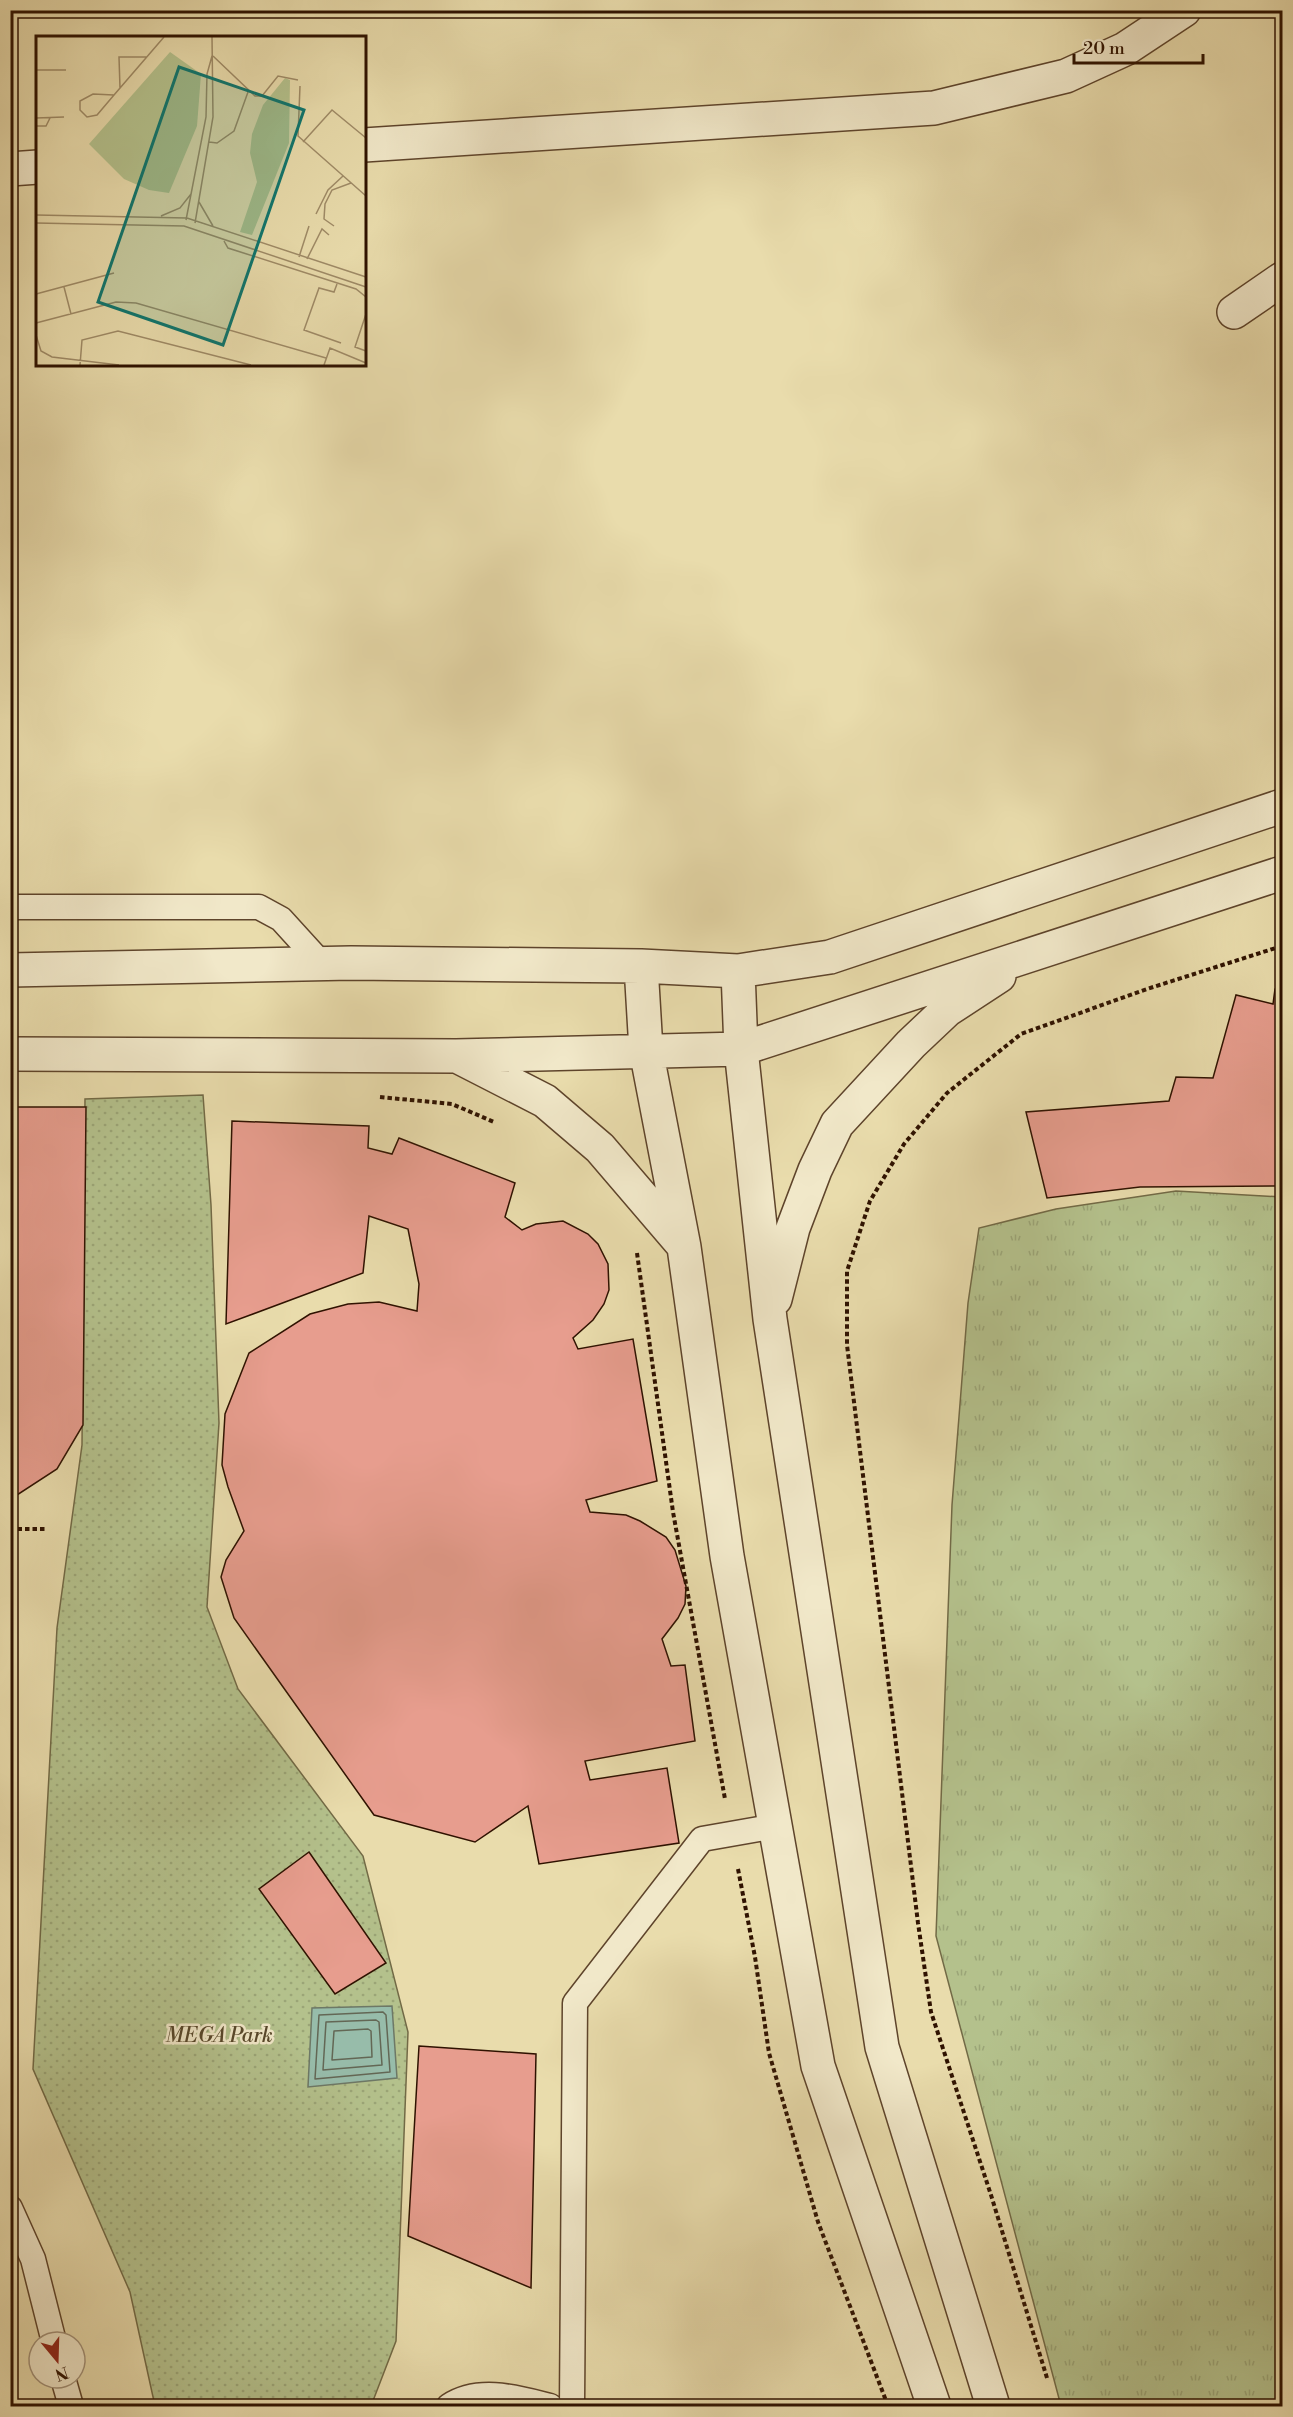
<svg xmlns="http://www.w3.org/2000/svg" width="1293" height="2417" font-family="'Libre Bodoni',serif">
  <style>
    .grass { fill: url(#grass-tufts); stroke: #726a46; stroke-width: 1.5 }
    .park { fill: url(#park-dots); stroke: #726a46; stroke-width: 1.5 }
    .water { fill: #97bcaa; stroke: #6d7866; stroke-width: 1.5 }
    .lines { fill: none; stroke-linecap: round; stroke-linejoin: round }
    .shore { stroke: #636755; stroke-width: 1.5 }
    .building { fill: #e79d8e; stroke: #2f1200; stroke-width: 1.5 }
    .service-casing { stroke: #5e442b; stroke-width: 27 }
    .minor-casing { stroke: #5e442b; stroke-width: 36 }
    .path { stroke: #2f1200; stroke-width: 4; stroke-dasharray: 4.5 3; stroke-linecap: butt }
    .service { stroke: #f1e8c9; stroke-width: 24 }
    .minor { stroke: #f1e8c9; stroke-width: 33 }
    .labels { text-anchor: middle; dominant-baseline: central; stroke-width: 5; stroke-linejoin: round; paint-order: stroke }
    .park-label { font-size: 21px; font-style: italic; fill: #57472a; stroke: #f1e8c9 }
    .inset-road { fill: none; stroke: #9f8b67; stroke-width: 1.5 }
    .view { fill: #0f766e; fill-opacity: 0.15; stroke: #0f766e; stroke-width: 3 }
    .inset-edge { fill: none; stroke: #2f1200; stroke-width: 3 }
  </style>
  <defs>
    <pattern id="grass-tufts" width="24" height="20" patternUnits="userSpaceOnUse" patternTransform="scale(1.5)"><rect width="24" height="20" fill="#b4c18c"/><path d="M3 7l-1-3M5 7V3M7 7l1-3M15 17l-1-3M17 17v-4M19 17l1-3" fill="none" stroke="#9ba577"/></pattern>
    <pattern id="park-dots" width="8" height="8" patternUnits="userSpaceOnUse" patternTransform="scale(1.5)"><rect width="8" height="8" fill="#b4c18c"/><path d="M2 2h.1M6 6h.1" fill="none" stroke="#9ba577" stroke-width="1.8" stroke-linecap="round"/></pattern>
  </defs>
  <rect width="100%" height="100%" fill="#e9dcac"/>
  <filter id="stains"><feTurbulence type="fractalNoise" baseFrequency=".00333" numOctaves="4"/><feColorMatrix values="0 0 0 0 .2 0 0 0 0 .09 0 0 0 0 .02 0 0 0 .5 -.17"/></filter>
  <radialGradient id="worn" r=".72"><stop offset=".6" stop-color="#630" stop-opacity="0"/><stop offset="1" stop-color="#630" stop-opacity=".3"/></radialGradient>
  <path class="grass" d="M1176,1191L1282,1197V2406H1061L936,1936L952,1505L968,1303L979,1228L1056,1209Z"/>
  <path class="park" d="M203,1095L211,1205L219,1423L207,1607L238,1689L363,1856L408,2032L396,2341L371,2406H155L130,2292L33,2069L57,1628L82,1445L85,1099Z"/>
  <path class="water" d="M392,2006L397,2078L308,2087L312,2008Z"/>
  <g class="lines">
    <path class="shore" d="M383,2012L386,2015L390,2072L315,2079L319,2015Z
      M376,2020L379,2022L382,2065L323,2070L326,2022Z
      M368,2029L371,2031L372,2057L332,2060L334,2031Z"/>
  </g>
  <path class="building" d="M1282,986V1186L1140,1187L1047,1198L1026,1112L1169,1101L1176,1077L1213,1078L1236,995L1273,1004L1275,989Z
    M10,1107H86L83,1425L57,1469L17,1495L10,1496Z
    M232,1121L369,1126L368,1148L392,1154L399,1138L515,1183L505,1217L522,1230L536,1224L563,1221L588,1234L598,1244L608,1264L609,1290L604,1304L593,1320L573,1338L578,1349L633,1339L657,1481L586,1500L590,1512L626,1515L640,1521L666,1537L675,1550L686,1586L685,1604L678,1618L662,1639L671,1666L685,1665L695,1741L585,1761L590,1780L667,1768L679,1843L539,1864L528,1806L475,1842L374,1815L234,1618L221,1577L226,1560L244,1531L228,1487L222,1465L225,1414L249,1353L310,1314L348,1304L379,1302L417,1311L419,1284L408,1229L369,1216L363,1273L226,1324Z
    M309,1852L386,1963L335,1994L259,1889Z
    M419,2046L536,2054L531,2288L408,2236Z"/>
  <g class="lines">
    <g class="service-casing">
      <path id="service" d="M10,907H259L281,919L321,963
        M10,2208L33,2259L54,2342
        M63,2378L71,2406
        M449,2406C479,2386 518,2398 550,2406
        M572,2406L575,2003L702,1839L776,1826"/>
    </g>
    <g class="minor-casing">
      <path id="minor" d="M364,145L934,108L1066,76L1125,49L1184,10
        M10,169L38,167
        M1234,312L1282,279
        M641,966L646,1050L684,1247L727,1556L818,2066L934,2406
        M10,970L351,963L641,966L738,971L830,957L1282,806
        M738,971L741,1049L770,1319L882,2047L993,2406
        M10,1054L456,1056L741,1049L1282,873
        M459,1057L545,1101L600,1148L683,1245
        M775,1299L793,1228L815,1170L837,1124L911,1044L947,1010L999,976"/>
    </g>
    <path class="path" d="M380,1097L452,1104L494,1122
      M637,1253L673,1512L725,1799
      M10,1529H45
      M738,1869L755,1957L769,2053L818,2222L888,2406
      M1047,2378L991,2195L931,2012L918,1923L847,1345V1271L870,1201L904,1144L947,1093L1021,1034L1147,989L1282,946"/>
    <use href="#service" class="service"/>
    <use href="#minor" class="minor"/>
  </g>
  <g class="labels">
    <g class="park-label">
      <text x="219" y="2036">MEGA Park</text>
    </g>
  </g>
  <g transform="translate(36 36)">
    <rect width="330" height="330" fill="#e9dcac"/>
    <path d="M134,16L165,38L161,90L133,157L113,154L88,143L53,108Z" fill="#b4c18c"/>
    <path d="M249,42L254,44L253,107L216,199L204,196L221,146L214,117L216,98L227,69Z" fill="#b4c18c"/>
    <path class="inset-road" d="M177,20L219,60H226L242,40L262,44M0,34H30M264,50L262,100L330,160M84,52L83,21H111M78,59L57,58L44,65V74L51,81L61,79L78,59L128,1M0,82L28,81M0,90H10L14,82M173,106L181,107L198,95L212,56M267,106L296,74L330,102M163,166L177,190M280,178L292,154L307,140M0,179L151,182L330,241M125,180L144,172L155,158M150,184L170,81L171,38L176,20M0,187L148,190L330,251M159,187L177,81L176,1M298,190L288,183L289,168L296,154L315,147M188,205L192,212L320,253L330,261M263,221L273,190M271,223L286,193L293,199M301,248L298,256L283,252L268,294L305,307M28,251L35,278M0,258L78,237M330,278L319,311L330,315M0,287L80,266L100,267L290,322M0,299L5,315L16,321L83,329M44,329L46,304L82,295L215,329M288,329L294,312L330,327"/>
    <path class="view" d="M143,31L268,74L187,309L62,266Z"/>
    <rect width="330" height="330" class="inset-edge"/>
  </g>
  <rect width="1293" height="2417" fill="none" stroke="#e9dcac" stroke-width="36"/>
  <rect x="12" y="12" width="1269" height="2393" fill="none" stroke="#2f1200" stroke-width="3"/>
  <rect x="18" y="18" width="1257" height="2381" fill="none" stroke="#2f1200" stroke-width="1.5"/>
  <g transform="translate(57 2360) rotate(161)"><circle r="28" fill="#f1e8c9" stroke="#a39279" stroke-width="1.5"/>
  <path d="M0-4.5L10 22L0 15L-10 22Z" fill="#8f2418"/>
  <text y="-9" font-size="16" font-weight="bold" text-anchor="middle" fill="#2f1200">N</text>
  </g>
  <path d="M1074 54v9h129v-9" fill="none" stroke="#2f1200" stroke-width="3"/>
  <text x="1083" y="54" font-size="18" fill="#2f1200" stroke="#f1e8c9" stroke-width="4.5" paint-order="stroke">20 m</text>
  <rect width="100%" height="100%" filter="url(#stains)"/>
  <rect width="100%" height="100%" fill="url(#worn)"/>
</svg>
